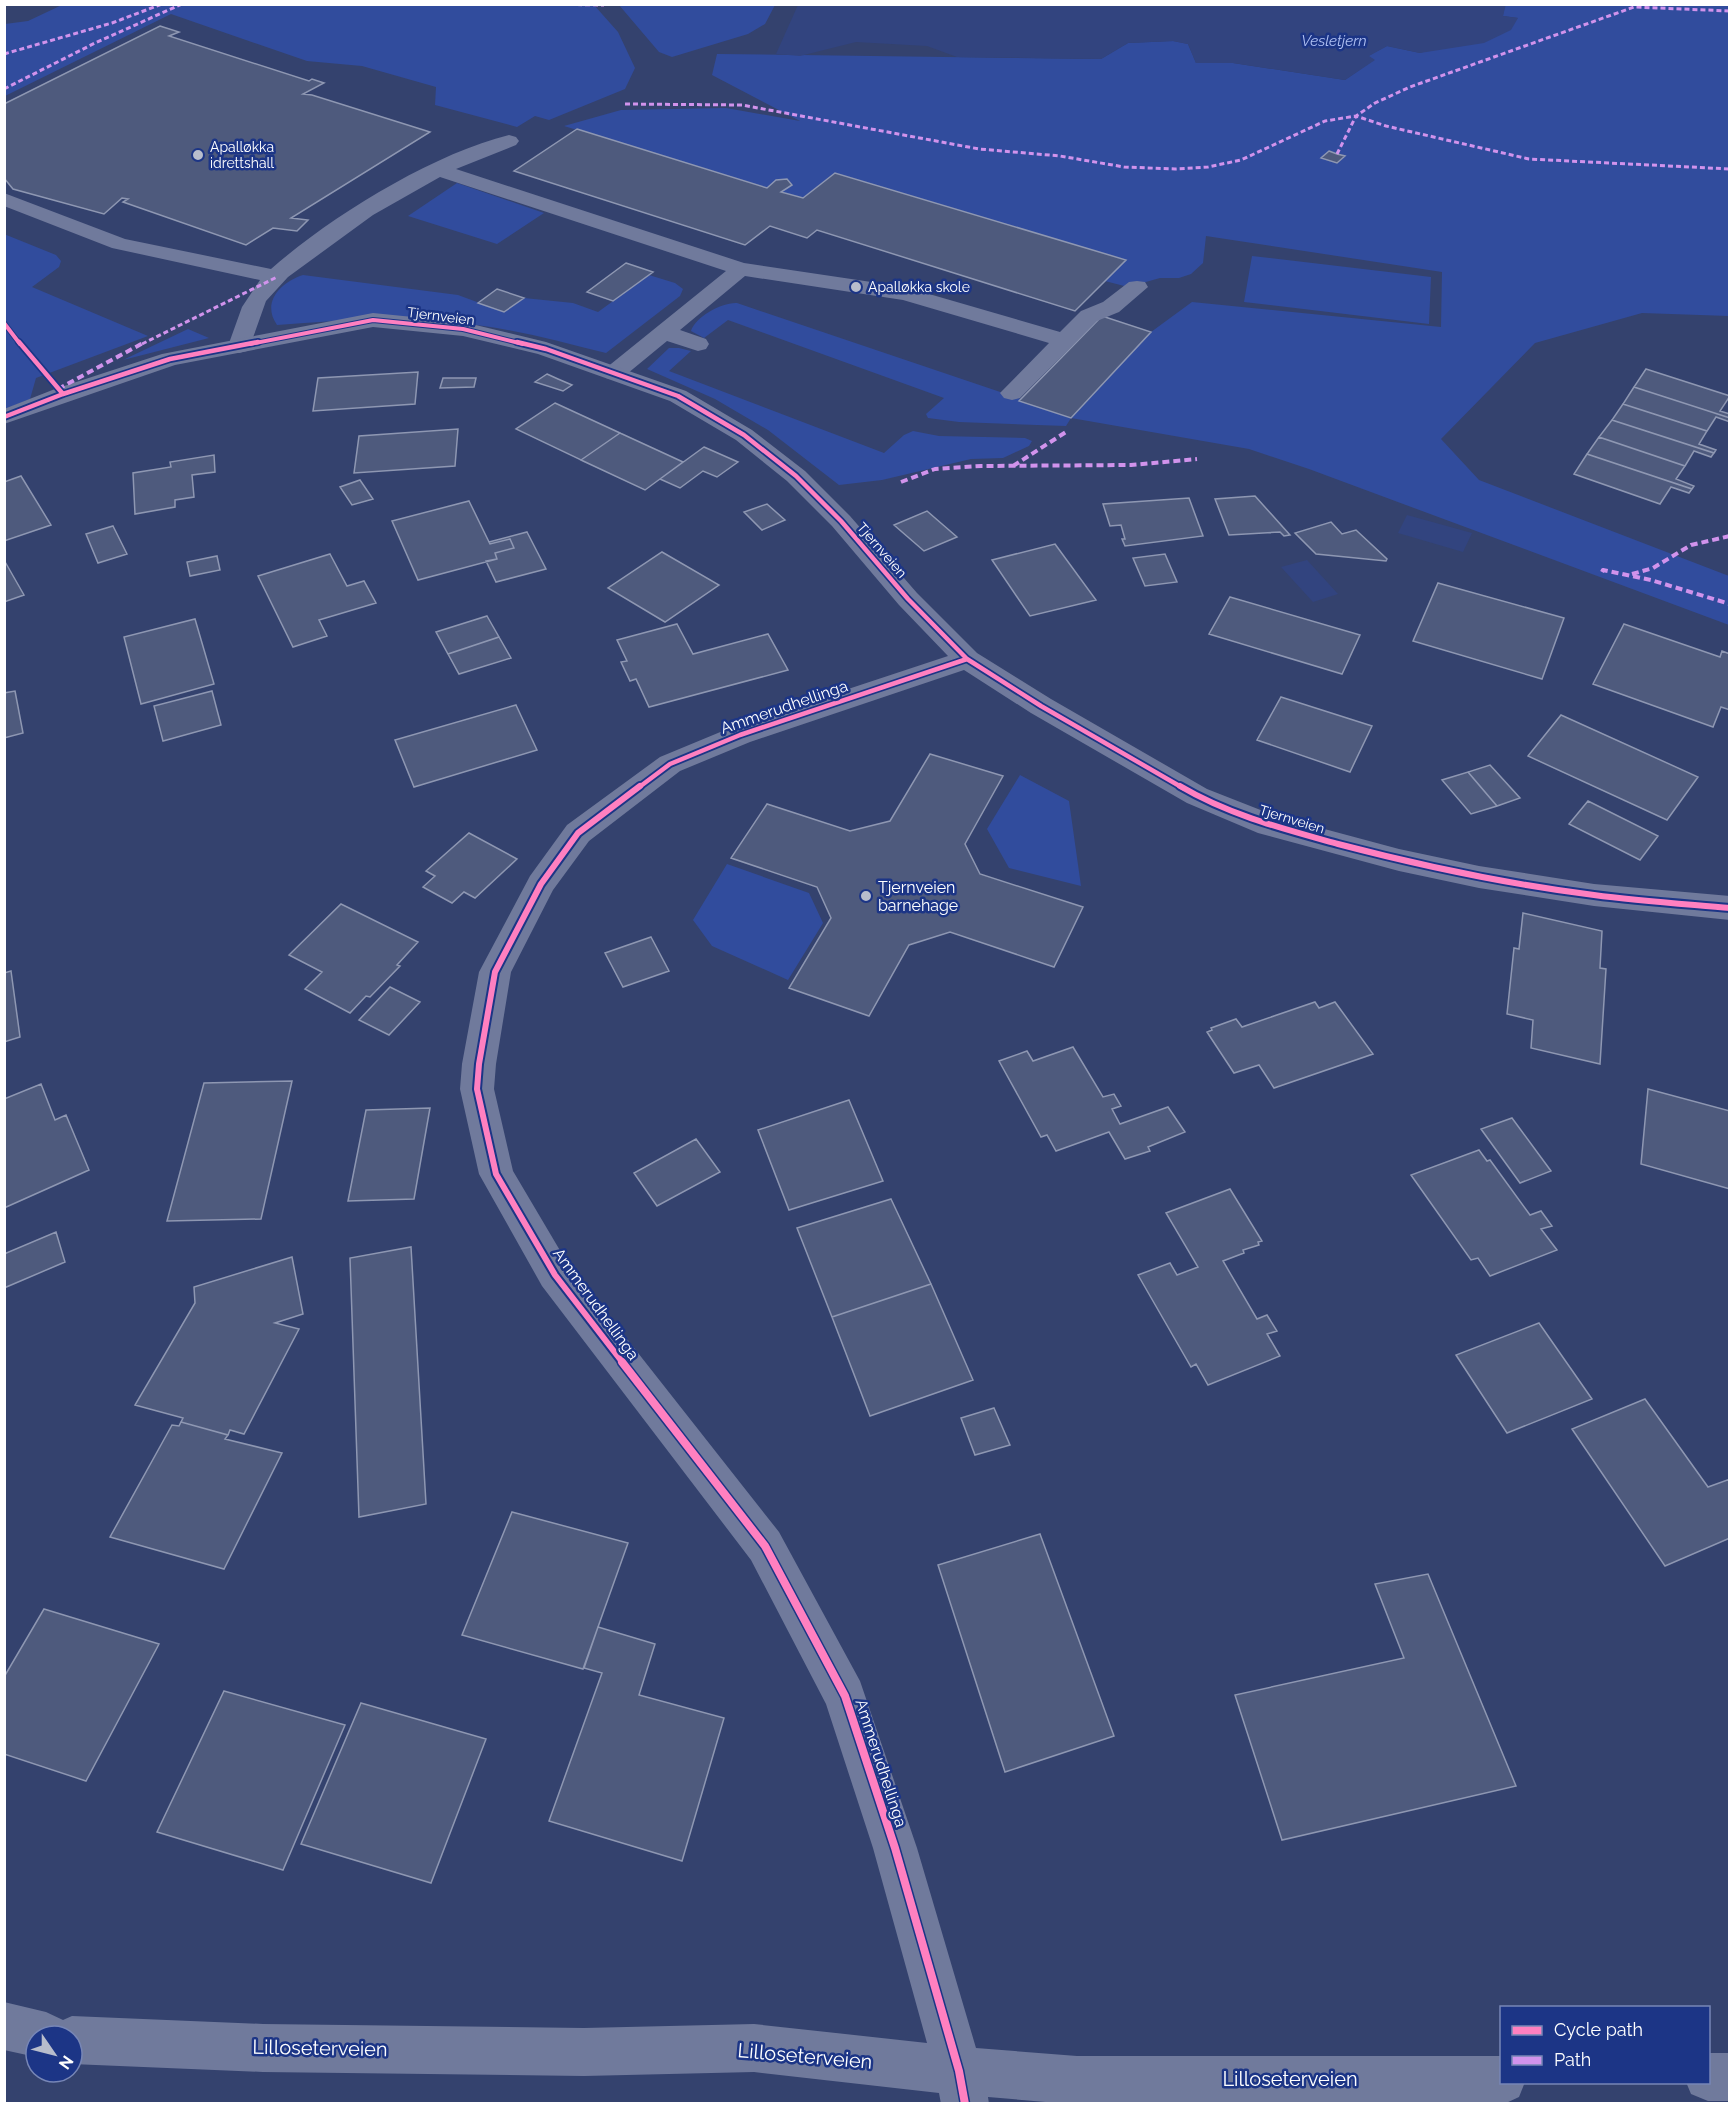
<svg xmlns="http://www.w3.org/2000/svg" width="1734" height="2108" font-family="Raleway,sans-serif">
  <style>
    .green { fill: #314c9d }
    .water { fill: #32447f }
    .building { fill: #4e5a7d; stroke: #8e97b2; stroke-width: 1.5 }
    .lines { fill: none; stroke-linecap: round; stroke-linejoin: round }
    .lane { fill: #707a9c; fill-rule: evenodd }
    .street { fill: #707a9c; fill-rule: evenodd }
    .quiet-far1 { stroke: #d193ec; stroke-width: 3; stroke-dasharray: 5 3; stroke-linecap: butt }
    .quiet { stroke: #d193ec; stroke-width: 4; stroke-dasharray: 7 4; stroke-linecap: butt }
    .cycleway-far3-casing { stroke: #1c3586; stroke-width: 6 }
    .cycleway-far2-casing { stroke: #1c3586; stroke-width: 8 }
    .cycleway-far1-casing { stroke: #1c3586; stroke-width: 10 }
    .cycleway-casing { stroke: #1c3586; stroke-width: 11 }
    .cycleway-far3 { stroke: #ff80c0; stroke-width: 4 }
    .cycleway-far2 { stroke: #ff80c0; stroke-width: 4.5 }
    .cycleway-far1 { stroke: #ff80c0; stroke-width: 6 }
    .cycleway { stroke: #ff80c0; stroke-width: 8 }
    .poi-dot { fill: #b8bdcc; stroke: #1c3586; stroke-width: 2 }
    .labels { text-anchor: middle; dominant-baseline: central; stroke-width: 5; stroke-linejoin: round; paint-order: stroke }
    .far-poi-label { font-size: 14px; fill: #fff; stroke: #1c3586; text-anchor: start }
    .far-street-label { font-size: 14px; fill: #fff; stroke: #1c3586 }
    .far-water-label { font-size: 15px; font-style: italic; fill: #b0c1f3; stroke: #1c3586 }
    .street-label { font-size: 16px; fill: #fff; stroke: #1c3586 }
    .poi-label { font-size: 16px; fill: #fff; stroke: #1c3586; text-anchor: start }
    .near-street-label { font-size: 20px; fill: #fff; stroke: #1c3586 }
  </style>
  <rect width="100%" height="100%" fill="#34426e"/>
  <path class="green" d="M64,4L594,5L618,32L635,68L625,89L549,120L535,116L517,127L435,105L436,87L362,66L307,61L171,14L5,96V24L28,21Z
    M619,5H775L765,24L748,34L672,57L659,52Z
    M1504,5H1729V316L1642,313L1535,343L1441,439L1479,480L1729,576V625L1309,469L1249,449L1071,418L1066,426L959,422L928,418L926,414L944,398L728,320L704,338L691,331C695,317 722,302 737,303L1021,399L1020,401L1071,418L1151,332L1192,302L1441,327L1442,272L1206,236L1203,263L1191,274L1179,278H1160L1128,287L1105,281L1125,260L835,173L803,198L781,192L792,185L787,179L776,180L767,188L564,126L621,110L726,108L800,121L712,75L717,54L1101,59L1128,43L1173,41L1188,44L1196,63H1233L1345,80L1374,60L1368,56L1387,46L1420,53L1518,18L1503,16Z
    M457,183L544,213L497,244L408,216Z
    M4,234L56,255L61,261L59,267L32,287L148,336L36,378L30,399L5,409Z
    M1252,256L1431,277L1429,324L1244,302Z
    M303,275L458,295L504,312L524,298L573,303L598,312L649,275L675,283L683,289L680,296L606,353C557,341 508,327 457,323C397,317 337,320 277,325C261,302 281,282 303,275Z
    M188,329L209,338L123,360Z
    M669,348H679L691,351L669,371L884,453L904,435L913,431L939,436L1025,438L1032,441L1029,446L1003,458L971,459L882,480L839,485L768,430L715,399L647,369Z
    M1020,775L1069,801L1081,886L1009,868L987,829Z
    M727,864L809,893L823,923L788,980L712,946L693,920Z"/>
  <path class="water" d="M1506,4L1503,16L1518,18L1511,30L1484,43L1420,53L1387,46L1369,56L1375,60L1345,80L1233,63H1196L1188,44L1173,41L1128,43L1101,59L957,57L927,46L856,42L800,56L776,54L798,5Z
    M1407,515L1472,533L1463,552L1398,533Z
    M1307,560L1338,594L1313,602L1281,567Z"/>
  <path class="building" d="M160,26L179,32L169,36L309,81L312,79L324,83L303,94L312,95L430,132L291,218L308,220L297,231L273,228L246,245L123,202L128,199L122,198L104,214L13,189L4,178V104Z
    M577,129L767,188L776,180L787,179L792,185L781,192L803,198L835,173L1126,260L1075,311L817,230L807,238L770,226L745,245L514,171Z
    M1329,151L1337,154L1345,156L1337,163L1321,158Z
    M626,263L653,272L613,301L587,292Z
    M497,289L524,298L504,312L478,303Z
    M1102,316L1151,332L1071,418L1019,401Z
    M1646,369L1730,396L1720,411L1730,414V418L1634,387Z
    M418,372L415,404L313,411L318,378Z
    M547,374L558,379L572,385L563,391L535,382Z
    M443,378H476L474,387L440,388Z
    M1634,387L1730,418V422L1716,417L1707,431L1623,404Z
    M555,403L620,433L581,460L516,429Z
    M1623,404L1707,431L1699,444L1716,450L1714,453L1612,420Z
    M1612,420L1714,453L1711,457L1694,451L1685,466L1599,437Z
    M458,429L455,466L354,473L359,436Z
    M620,433L683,462L645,490L581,460Z
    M1599,437L1685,466L1676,479L1694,486L1692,489L1587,454Z
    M704,447L738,462L717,477L703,471L680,488L660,479Z
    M1587,454L1692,489L1689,493L1671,487L1660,504L1574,474Z
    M214,455L215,472L192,475L194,497L175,500V507L135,514L133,473L171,467L170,462Z
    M21,476L51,525L4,541V482Z
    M360,480L373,499L352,505L340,487Z
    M1255,496L1290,535L1284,536L1280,532L1229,535L1215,499Z
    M1189,498L1203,536L1125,546L1122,539H1125L1121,525L1110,526L1103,504Z
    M469,501L490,544L510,539L514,548L495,553L497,559L418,580L392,521Z
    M767,504L785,520L762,530L744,512Z
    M927,511L957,537L924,551L894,525Z
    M1331,522L1342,534L1356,530L1387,559L1386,561L1316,554L1295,533Z
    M113,526L127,554L98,563L86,534Z
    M527,532L546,569L496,582L486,561L497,559L495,553L514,548L510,539L490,544L489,542Z
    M1055,544L1096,600L1030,616L992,560Z
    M662,552L719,585L665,622L608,588Z
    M330,554L347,586L364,581L376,603L319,620L327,636L293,647L258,576Z
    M1165,554L1177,582L1145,586L1133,558Z
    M217,556L220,570L190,576L187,562Z
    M4,560L24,595L4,602Z
    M1438,583L1564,618L1542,679L1413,641Z
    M1230,597L1360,635L1342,674L1209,634Z
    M487,616L499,637L448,654L436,632Z
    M195,619L214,684L141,704L124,637Z
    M677,624L693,654L768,634L788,670L649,707L636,679L630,681L621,662L627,661L617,640Z
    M1624,624L1720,657L1722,651L1730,654V710L1721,707L1713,727L1593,684Z
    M499,637L511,658L459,674L448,654Z
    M15,691L23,733L4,738V693Z
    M212,691L221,725L163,741L154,706Z
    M1281,697L1372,726L1350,772L1257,740Z
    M516,705L537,750L414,787L395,740Z
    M1561,715L1698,777L1667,820L1528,756Z
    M930,754L1003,776L965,844L980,874L1083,907L1054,967L950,932L909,945L869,1016L789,988L831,918L817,887L731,858L767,804L850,831L890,821Z
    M1490,765L1520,798L1497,806L1468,772Z
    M1468,772L1497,806L1471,814L1442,780Z
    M1588,801L1658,836L1640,860L1569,824Z
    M469,833L517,859L475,898L464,892L452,903L423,887L435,876L426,871Z
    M341,904L418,942L397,965L400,966L370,997L366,996L350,1013L305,989L322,972L289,955Z
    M1523,913L1602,931L1600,968L1606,969L1600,1064L1531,1048L1533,1020L1507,1014L1514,948L1519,949Z
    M651,937L669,971L623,987L605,953Z
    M11,971L20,1037L4,1042V973Z
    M390,987L420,1002L389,1035L359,1020Z
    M1315,1002L1319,1008L1335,1002L1373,1054L1274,1088L1259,1065L1234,1073L1207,1032L1212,1030L1211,1028L1236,1019L1242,1027Z
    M1073,1047L1103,1097L1114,1094L1121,1106L1112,1109L1120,1124L1168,1107L1185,1132L1148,1147L1150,1151L1125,1159L1109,1132L1056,1151L1047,1135L1041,1137L999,1061L1027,1051L1033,1061Z
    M292,1081L261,1219L167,1221L204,1083Z
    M41,1084L55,1120L66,1115L89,1170L4,1208V1099Z
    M1648,1089L1730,1111V1189L1641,1164Z
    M849,1100L883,1181L789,1210L758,1130Z
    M430,1108L414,1199L348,1201L366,1110Z
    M1512,1118L1551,1171L1520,1183L1481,1129Z
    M696,1139L720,1172L657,1206L634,1173Z
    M1479,1150L1487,1161L1490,1160L1530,1215L1541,1211L1552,1226L1541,1229L1557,1250L1490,1276L1478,1258L1471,1260L1411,1175Z
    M1230,1189L1262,1241L1258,1242L1259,1245L1243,1250L1244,1253L1223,1261L1257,1319L1267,1315L1277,1331L1267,1334L1280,1356L1208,1385L1196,1364L1191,1367L1138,1275L1170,1263L1177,1275L1198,1267L1166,1213Z
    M891,1199L931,1284L832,1317L797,1228Z
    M56,1232L65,1262L4,1288V1254Z
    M411,1247L426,1504L359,1517L350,1258Z
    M292,1257L303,1314L275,1323L299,1329L244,1434L230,1430L228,1435L181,1422L183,1418L135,1405L195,1303L194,1287Z
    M931,1284L973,1380L870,1416L832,1317Z
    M1539,1323L1592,1399L1507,1433L1456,1355Z
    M1645,1399L1708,1487L1730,1479V1538L1665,1566L1572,1429Z
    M994,1408L1010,1445L975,1455L961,1418Z
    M181,1422L228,1435L225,1439L282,1453L224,1569L110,1537L172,1425L179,1426Z
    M512,1512L628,1543L583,1669L462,1635Z
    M1040,1534L1114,1736L1005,1772L938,1565Z
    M1428,1574L1516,1786L1282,1840L1235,1695L1404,1658L1375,1584Z
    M44,1609L159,1644L86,1781L4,1754V1677Z
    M598,1627L655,1644L639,1695L724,1718L682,1861L549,1821L602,1673L584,1668Z
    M224,1691L345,1725L283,1870L157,1832Z
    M361,1703L486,1739L431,1883L301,1844Z"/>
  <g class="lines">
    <path class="lane" d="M509,135L516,137L519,141L516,145L456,169L744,263L905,287L1060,332L1081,311L1103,302L1129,282L1137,281L1145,282L1148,287L1119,312L1097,321L1020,398L1012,400L1004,398L1000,393L1049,343L903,300L745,276L680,330L706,339L709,344L706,349L698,351L667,341L622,378L614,380L606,378L603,373L606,368L726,271L440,177L373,215L288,277L266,301L250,346L247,351L239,353L231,351L228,346L242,307L260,280L112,248L4,206V193L125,239L271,269C330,217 432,154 509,135Z"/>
    <path class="street" d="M373,313L463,322L546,342L686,391L752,430L805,471L850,516L917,593L977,653L1051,699L1207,789L1276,816L1399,849L1479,866L1594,884L1730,896V920L1594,906L1479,888L1399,871L1258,833L1187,803L1031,713L964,670L750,742L680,771L589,841L553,890L511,972L496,1064L494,1089L513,1171L568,1264L779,1532L860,1681L917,1848L976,2048L1077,2056H1502V2082H1525L1519,2097L1504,2104H1069L988,2097L989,2104H941L939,2093L754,2072L584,2076L263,2072L72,2064V2036H36V2057L4,2050V2002L46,2012L63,2020L72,2016L263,2024L584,2028L754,2024L927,2043L873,1848L826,1704L751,1560L542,1286L479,1174L460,1089L462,1064L479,972L530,876L567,825L660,757L730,728L948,656L899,605L832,526L787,481L736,440L670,401L538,354L463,336L373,327L175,365L4,424V409L55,389L162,354Z
      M1708,2053H1730V2101H1708L1691,2094L1686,2082H1708Z"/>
    <path class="quiet-far1" d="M537,4L604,5
      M4,54L112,23L162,4
      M4,89L95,43L182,4
      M625,104L742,105L979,149L1060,156L1124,167L1175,169L1208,167L1241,160L1325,121L1356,116L1375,103L1410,87L1634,7L1730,11
      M1337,154L1356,116L1386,126L1529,159L1730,169
      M142,344L277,277"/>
    <path class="quiet" d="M58,389L145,342
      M1013,466L1066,432
      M901,482L935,469L981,466L1131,465L1197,459
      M1602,572L1603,570L1651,580L1730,604
      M1632,574L1653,568L1691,545L1730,536"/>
    <g class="cycleway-far3-casing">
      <path id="cycleway-far3" d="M4,323L20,344
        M250,344L373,320L463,329L523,344"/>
    </g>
    <g class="cycleway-far2-casing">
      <path id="cycleway-far2" d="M19,342L63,394
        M517,342L546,349L678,396L744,435L796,476L841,521L908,599L967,659L1041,706L1183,788
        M4,417L63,394L170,359L258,342
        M638,788L670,764L740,735L967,659"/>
    </g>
    <g class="cycleway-far1-casing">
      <path id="cycleway-far1" d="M1180,786C1229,815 1284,829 1338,844C1422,866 1507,884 1594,895C1639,901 1685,904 1730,908
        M623,1363L555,1275L496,1174L477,1089L479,1064L495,972L541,884L578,833L640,786"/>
    </g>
    <g class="cycleway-casing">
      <path id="cycleway" d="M622,1362L765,1546L845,1696L895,1848L959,2071L965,2104"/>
    </g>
    <use href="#cycleway-far3" class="cycleway-far3"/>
    <use href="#cycleway-far2" class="cycleway-far2"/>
    <use href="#cycleway-far1" class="cycleway-far1"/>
    <use href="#cycleway" class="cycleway"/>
  </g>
  <g class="poi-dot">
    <circle cx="198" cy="155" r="6"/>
    <circle cx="856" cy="287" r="6"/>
    <circle cx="866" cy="896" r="6"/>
  </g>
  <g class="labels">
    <g class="far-poi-label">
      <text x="210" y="147">Apalløkka<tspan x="210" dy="16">idrettshall</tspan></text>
      <text x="868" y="287">Apalløkka skole</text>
    </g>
    <g class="far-street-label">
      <text transform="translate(441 316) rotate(7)">Tjernveien</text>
      <text transform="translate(882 550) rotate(49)">Tjernveien</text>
      <text transform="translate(1292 819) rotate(17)">Tjernveien</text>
    </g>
    <g class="far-water-label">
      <text x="1334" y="41">Vesletjern</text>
    </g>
    <g class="street-label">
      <text transform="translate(784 707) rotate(-19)">Ammerudhellinga</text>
      <text transform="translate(596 1304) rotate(54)">Ammerudhellinga</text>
      <text transform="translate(881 1763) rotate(72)">Ammerudhellinga</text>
    </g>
    <g class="poi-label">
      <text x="878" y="887">Tjernveien<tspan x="878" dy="18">barnehage</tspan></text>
    </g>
    <g class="near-street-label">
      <text transform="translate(320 2048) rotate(1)">Lilloseterveien</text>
      <text transform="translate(805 2056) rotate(5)">Lilloseterveien</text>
      <text x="1290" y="2079">Lilloseterveien</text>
    </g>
  </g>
  <rect width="1734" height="2108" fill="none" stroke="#ffffff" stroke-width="12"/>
  <rect x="1500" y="2006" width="210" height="78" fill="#1c3586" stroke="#7786b6" stroke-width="1.5"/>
  <rect x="1512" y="2026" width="30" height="9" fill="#ff80c0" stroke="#7786b6" stroke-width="1.5"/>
  <text x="1554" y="2036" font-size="18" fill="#ffffff">Cycle path</text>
  <rect x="1512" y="2056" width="30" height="9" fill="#d193ec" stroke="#7786b6" stroke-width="1.5"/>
  <text x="1554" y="2066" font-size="18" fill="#ffffff">Path</text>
  <g transform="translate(54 2054) rotate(125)"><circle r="28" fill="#1c3586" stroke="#7786b6" stroke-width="1.5"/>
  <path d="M0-4.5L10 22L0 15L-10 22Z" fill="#b8bdcc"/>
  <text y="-9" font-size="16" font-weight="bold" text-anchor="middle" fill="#ffffff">N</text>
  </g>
</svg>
